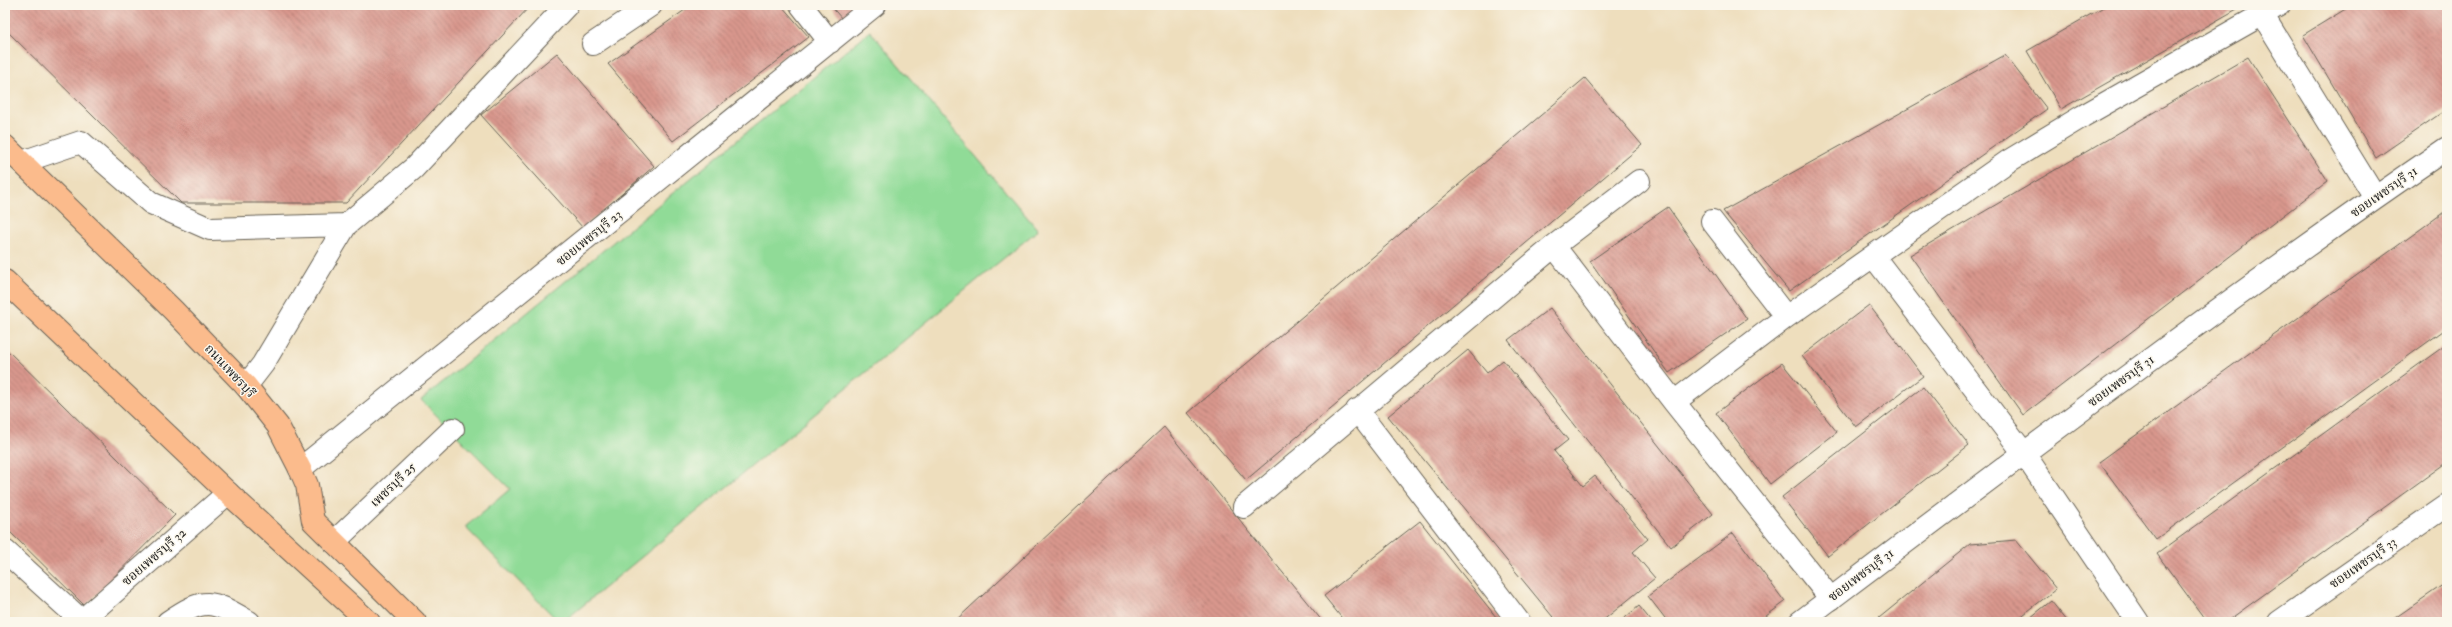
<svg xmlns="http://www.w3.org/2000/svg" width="2452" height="627" font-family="'IM FELL Double Pica','Noto Serif Thai',serif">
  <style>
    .park { fill: #90db97; stroke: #567c5a }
    .building { fill: url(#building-back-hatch) }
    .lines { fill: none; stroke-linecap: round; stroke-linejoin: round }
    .service-casing { stroke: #666054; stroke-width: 24 }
    .minor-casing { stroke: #666054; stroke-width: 24 }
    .tertiary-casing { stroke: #666054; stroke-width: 24 }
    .primary-casing { stroke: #666054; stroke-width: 24 }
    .service { stroke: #fff; stroke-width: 22 }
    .minor { stroke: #fff; stroke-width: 22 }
    .tertiary { stroke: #fff; stroke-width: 22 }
    .primary { stroke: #fbbb8c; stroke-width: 22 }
    .labels { text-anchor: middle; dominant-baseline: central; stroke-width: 3; stroke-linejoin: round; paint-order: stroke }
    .street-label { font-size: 13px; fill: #1c1c1c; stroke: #fbf7ec }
  </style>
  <defs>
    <pattern id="building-back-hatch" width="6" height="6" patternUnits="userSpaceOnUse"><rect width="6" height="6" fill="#d9978d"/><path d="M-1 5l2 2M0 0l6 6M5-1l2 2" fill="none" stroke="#af7a72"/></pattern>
  </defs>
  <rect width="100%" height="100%" fill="#fbf7ec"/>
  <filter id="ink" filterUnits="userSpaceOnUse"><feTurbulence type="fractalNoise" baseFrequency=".025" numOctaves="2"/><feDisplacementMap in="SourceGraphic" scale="8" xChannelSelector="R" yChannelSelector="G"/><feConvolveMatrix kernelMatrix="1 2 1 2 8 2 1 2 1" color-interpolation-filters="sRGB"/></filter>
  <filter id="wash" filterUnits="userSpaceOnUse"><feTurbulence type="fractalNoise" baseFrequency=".012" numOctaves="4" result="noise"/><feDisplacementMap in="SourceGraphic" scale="16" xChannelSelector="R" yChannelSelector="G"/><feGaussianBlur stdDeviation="0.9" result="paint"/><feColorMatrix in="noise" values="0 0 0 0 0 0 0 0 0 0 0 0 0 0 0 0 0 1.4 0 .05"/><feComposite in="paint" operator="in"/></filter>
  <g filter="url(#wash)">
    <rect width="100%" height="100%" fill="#eedebd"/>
    <path class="park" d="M870,31L1038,230L563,622H559L465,527L510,489L421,400Z"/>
    <g id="blocks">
      <path class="building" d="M5,5H531L346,203H181L5,29Z
        M692,5H781L809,37L673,141L608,64Z
        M830,5H859L842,19Z
        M2107,5H2244L2061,109L2027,51Z
        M2352,5H2447V109L2376,158L2303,35Z
        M557,53L654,166L583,228L481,115Z
        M2005,55L2047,109L1789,291L1723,211Z
        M2248,57L2328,181L2023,415L1910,255Z
        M1585,78L1642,145L1246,480L1188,413Z
        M1668,207L1747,319L1669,373L1590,261Z
        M2447,210V328L2156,539L2099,462Z
        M1869,305L1923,376L1856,427L1802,356Z
        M1550,308L1713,514L1671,547L1508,340Z
        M2447,344V462L2226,622H2207L2157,554Z
        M5,348L175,515L85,606L5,527Z
        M1468,350L1487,373L1503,360L1568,440L1554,451L1583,486L1595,476L1648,539L1633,552L1655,578L1601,622H1557L1388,416Z
        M1782,363L1837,432L1770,484L1716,413Z
        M1923,387L1969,445L1828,556L1782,497Z
        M1164,427L1323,622H954Z
        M1420,521L1500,622H1345L1324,596Z
        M1733,533L1785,602L1758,622H1668L1648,596Z
        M2016,540L2056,589L2014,622H1874L1970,544Z
        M2447,582V622H2389Z
        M2051,601L2068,622H2025Z
        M1639,606L1652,622H1620Z"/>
    </g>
  </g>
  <g filter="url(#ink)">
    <use href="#blocks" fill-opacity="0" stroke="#666054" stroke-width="1"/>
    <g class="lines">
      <g class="service-casing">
        <path id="service" d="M22,162L81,142L151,203L210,229L346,225
          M246,386L263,364L346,225L414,168L567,5
          M168,622C206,596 211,600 249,622"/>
      </g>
      <g class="minor-casing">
        <path id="minor" d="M801,5L830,42
          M2262,14L2375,197
          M593,44L651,5
          M1712,221L1786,317
          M1554,246L1674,402L1831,599
          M1874,257L2023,452L2138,622
          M1674,402L1786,317L2007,162L2083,116L2279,5
          M1357,410L1519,622
          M300,469L875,5
          M1244,507L1554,246L1639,181
          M334,542L453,429
          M5,551L82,621
          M80,622L228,493
          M2279,622L2447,505"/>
      </g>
      <g class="tertiary-casing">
        <path id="tertiary" d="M1800,622C2013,461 2226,299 2447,148"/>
      </g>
      <g class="primary-casing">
        <path id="primary" d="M5,146L173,310L246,386L278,426L300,469L307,485L313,521L415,622
          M5,281L228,493L369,622"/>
      </g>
      <use href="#service" class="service"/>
      <use href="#minor" class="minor"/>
      <use href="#tertiary" class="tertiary"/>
      <use href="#primary" class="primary"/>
    </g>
  </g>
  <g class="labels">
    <g class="street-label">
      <text transform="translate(2384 192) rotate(-35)">ซอยเพชรบุรี 31</text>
      <text transform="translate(589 238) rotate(-39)">ซอยเพชรบุรี 23</text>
      <text transform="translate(230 371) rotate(47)">ถนนเพชรบุรี</text>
      <text transform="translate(2121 381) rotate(-36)">ซอยเพชรบุรี 31</text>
      <text transform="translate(393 485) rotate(-44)">เพชรบุรี 25</text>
      <text transform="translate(154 557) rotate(-41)">ซอยเพชรบุรี 32</text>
      <text transform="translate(2363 563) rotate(-35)">ซอยเพชรบุรี 33</text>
      <text transform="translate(1861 575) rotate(-37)">ซอยเพชรบุรี 31</text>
    </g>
  </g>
  <rect width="2452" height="627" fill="none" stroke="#fbf7ec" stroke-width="20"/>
</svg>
